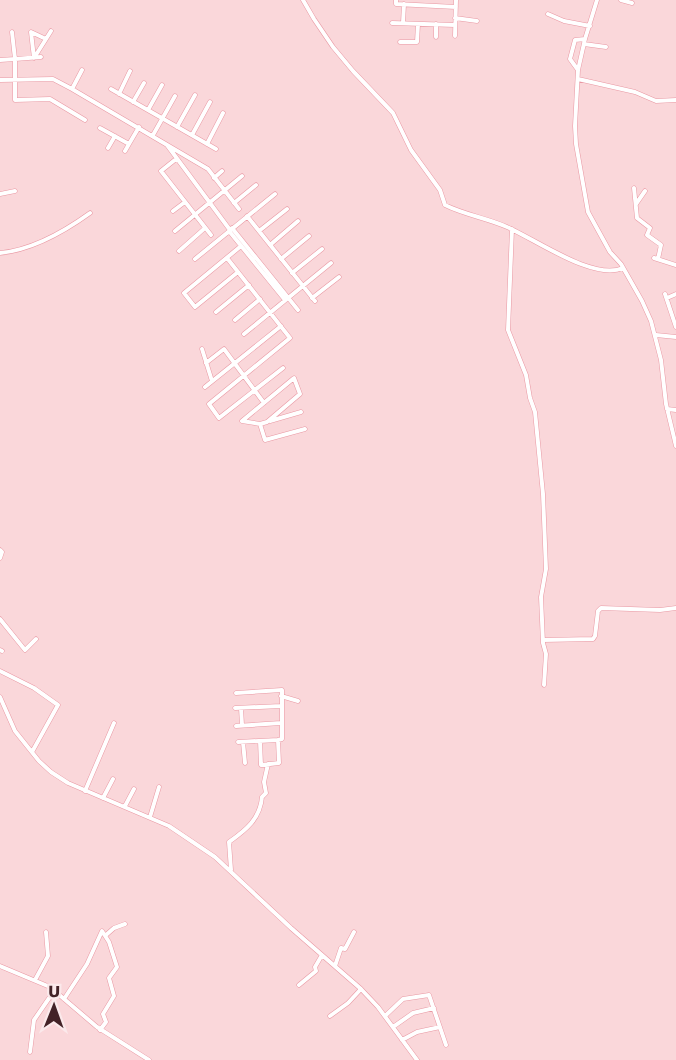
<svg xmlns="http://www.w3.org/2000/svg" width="676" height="1060" font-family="'Golos Text',sans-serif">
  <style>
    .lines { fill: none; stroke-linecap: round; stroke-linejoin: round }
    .street-casing { stroke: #e998a3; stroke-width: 5 }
    .street { stroke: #fff; stroke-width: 4 }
  </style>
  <rect width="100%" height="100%" fill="#fad7da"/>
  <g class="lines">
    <g class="street-casing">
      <path id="street" d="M303,0L314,19L333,47L353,71L393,113L411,150L440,190L445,205C465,215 487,218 507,227C535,239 593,281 623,268
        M396,0V4L456,7
        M597,0L585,39L575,40L570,59L578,70L575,126L576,144L588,212L610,252L621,264L642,301L651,321L661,360L666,404L676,446
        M621,0L632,3
        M548,14L564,21L590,26
        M455,18L477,21
        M392,23L455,25
        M403,23L404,4
        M12,32L15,59L41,57
        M31,32L46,39L34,58Z
        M455,36L456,0
        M436,37V24
        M46,39L51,31
        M400,42H417L418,24
        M584,44L606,47
        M0,60L15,59V100L50,99L85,120
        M578,70L585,39
        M578,79L635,92L656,101L676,100
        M0,80L53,79L72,89L208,169L239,209
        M72,89L82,70
        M111,89L216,149
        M119,94L130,71
        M133,102L144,83
        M148,110L162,85
        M177,127L195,95
        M100,128L129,144L139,127
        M153,135L175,96
        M192,135L210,102
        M207,144L223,113
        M167,145L230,230
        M108,148L115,136
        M125,151L129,144
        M176,159L161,171L211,235
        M214,178L222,171
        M634,188L637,218L650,228L647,235L661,245L658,259
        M0,194L15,191
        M234,203L256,185
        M636,204L645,191
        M173,211L185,202
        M247,216L315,301
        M232,228L298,310
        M512,229L508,330L526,375L530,398L535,412L543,494L546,569L541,597L543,643L546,654L544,685
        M175,231L242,176
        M229,231L285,300
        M259,231L287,209
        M270,245L298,221
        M179,251L205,228
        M0,253C32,250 65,231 90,213
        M227,258L290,338L209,404L219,418L283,368
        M654,258L676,265
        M195,259L275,194
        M281,259L309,236
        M238,272L195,307L184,293L241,246
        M292,273L322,249
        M665,294L676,327
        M312,298L339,277
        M667,298L676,294
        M216,312L249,285
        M235,320L260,299
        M244,334L331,263
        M656,335L676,337
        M202,349L212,381
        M206,363L224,349L264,403
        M205,387L281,326
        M667,409L676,410
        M270,421L301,412
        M260,424L267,422L300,394L294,378L242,421L260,424L265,440L305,429
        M0,550L2,552L0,558
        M0,619L25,650L36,639
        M543,640L593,639L595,636L598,611L601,608L660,610L676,608
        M0,650L2,651
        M0,671L34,688L58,705L32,752
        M236,693L282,690V739L278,740L279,763L261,765L260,741
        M281,696L298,701
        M0,697L15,731L39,761L51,772L68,783L169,826L215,857L291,928L361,989L378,1007L417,1060
        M235,708L281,706
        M241,708L242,725
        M236,726L281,723
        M238,742L278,740
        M243,742L245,763
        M85,791L114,723
        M103,798L113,779
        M125,806L134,789
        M150,817L159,787
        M231,870L229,842C246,830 260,819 262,797L266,793L264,782L268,764
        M106,935L114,928L125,924
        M0,966L50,987L97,1027L149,1060
        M335,966L341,948L345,949L354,932
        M35,980L48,956L46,932
        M299,985L316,971L315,967L322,955
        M64,999L87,964L102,931L109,942L117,967L109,978L114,996L103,1014L106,1022L100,1030
        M330,1016L348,1003L361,989
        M385,1016L403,999L429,995L446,1045
        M393,1027L413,1013L434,1008
        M402,1040L417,1032L440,1027
        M30,1052L34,1020L54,991"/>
    </g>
    <use href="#street" class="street"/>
  </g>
  <g transform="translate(54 1006) rotate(1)" stroke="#fbe9eb" stroke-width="4.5" paint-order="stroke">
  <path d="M0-4.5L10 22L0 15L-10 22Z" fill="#432227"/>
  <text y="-9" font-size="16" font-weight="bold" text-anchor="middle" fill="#432227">U</text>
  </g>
</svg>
